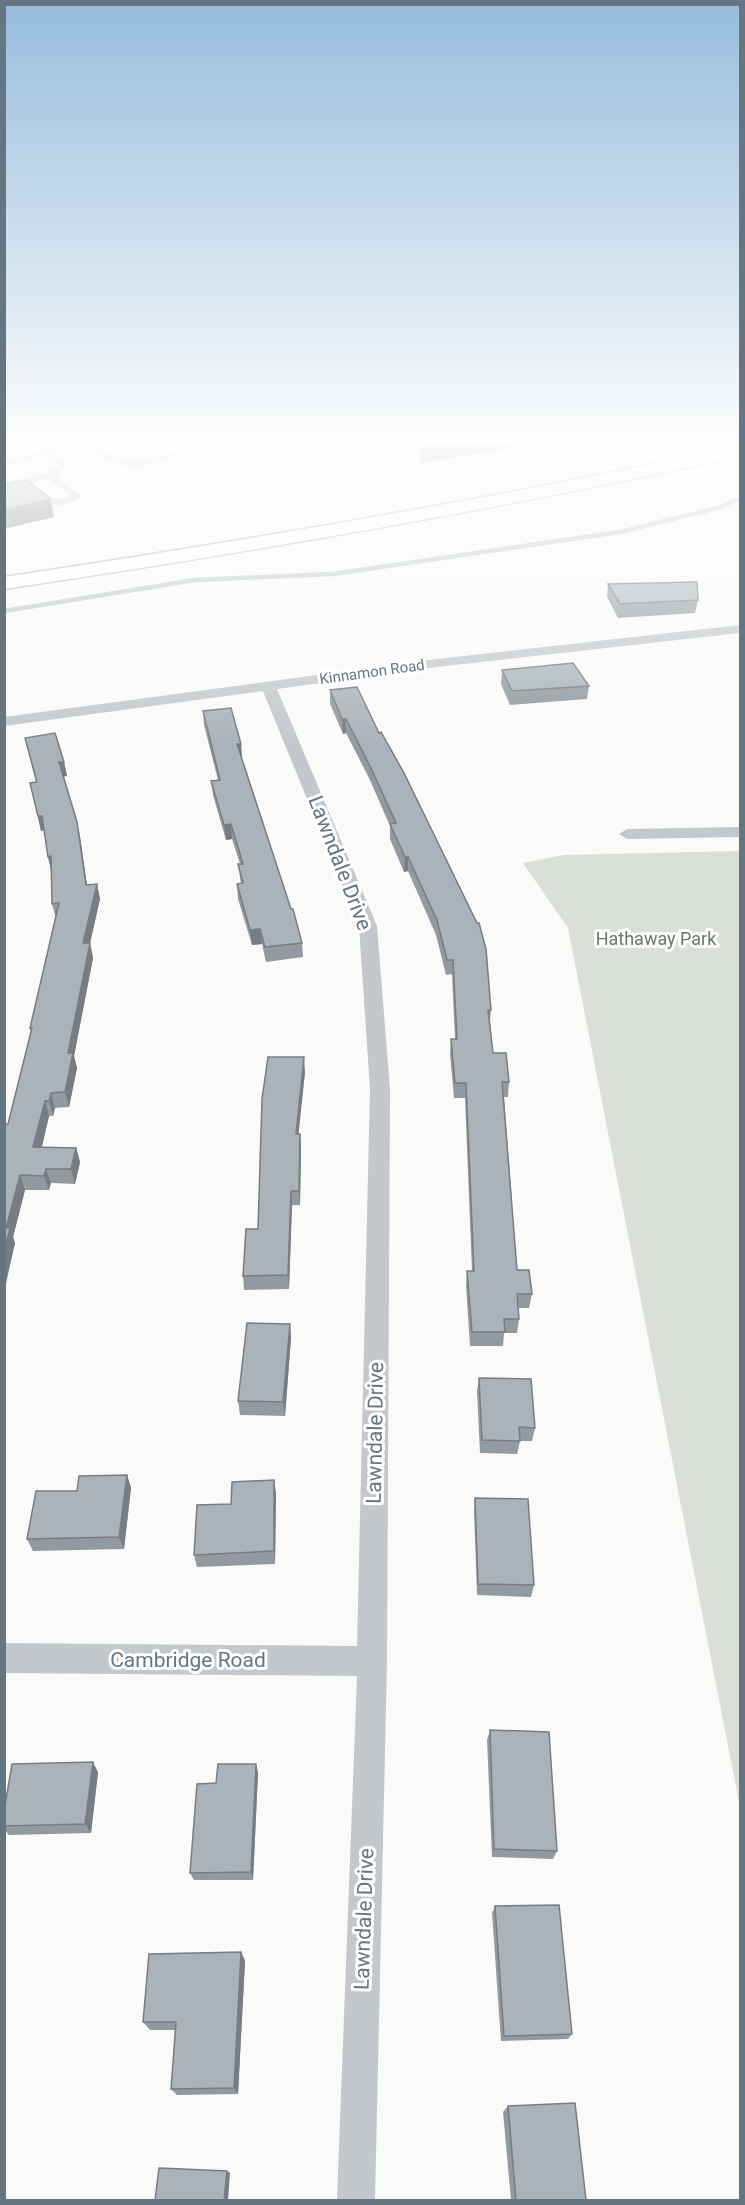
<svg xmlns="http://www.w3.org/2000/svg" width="745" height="2205" font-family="Roboto,sans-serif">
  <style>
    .green { fill: #dadfd7 }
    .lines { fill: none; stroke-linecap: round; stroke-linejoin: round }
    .stream { stroke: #bbc7cb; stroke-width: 4.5 }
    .highway-casing { stroke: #b4b9bd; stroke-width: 3 }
    .lane { stroke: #c3c8cc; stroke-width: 6 }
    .street { fill: #c3c8cc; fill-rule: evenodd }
    .highway { fill: #fff; fill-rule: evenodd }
    .wall { fill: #929a9f }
    .shaded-wall { fill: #777d82 }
    .building { fill: #aab3b9; stroke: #777d82; stroke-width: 1.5 }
    .labels { text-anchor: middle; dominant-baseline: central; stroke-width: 6; stroke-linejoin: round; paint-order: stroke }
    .far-street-label { font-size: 15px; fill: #657683; stroke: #fff }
    .park-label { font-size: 18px; fill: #687a64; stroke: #fff }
    .near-street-label { font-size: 21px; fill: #657683; stroke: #fff }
  </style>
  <rect width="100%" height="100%" fill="#fafaf8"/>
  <path class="green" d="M740,851V1807L568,928L523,863L564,855Z"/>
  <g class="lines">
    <path class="stream" d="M4,611L195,580L333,574L620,532L721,507L740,498"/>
    <g class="highway-casing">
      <path id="highway" d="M740,446V456C497,510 251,552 4,589V577C251,540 496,498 740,446Z"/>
    </g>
    <path class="lane" d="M49,475L77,496L64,502L49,501
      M4,486L51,475L61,467V464L48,452"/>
    <path class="street" d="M72,439C96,439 112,459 136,462L216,439H232L136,468L116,465L83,447L4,466V460L75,442Z
      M740,625V633L437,667L277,689L377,926L390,1089L387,1661L375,2200H337L357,1676L4,1673V1643L357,1646L370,1089L359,926L263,691L4,726V717L437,659Z
      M740,827V837L627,839L619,834L627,829Z"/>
    <use href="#highway" class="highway"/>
  </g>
  <path class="wall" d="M330,439H358L341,444Z
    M418,439H563L421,463L418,448Z
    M608,584L698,600L695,613L618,618L607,597Z
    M502,670L589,686L587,699L510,705L501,684Z
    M357,687L491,1010L490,1021L493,1053L509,1082L508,1097H504L517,1270L532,1294L529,1308H518L519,1319L517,1333H504L503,1346H470L466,1285L467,1271H472L465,1098H454L450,1054L451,1039H455L452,974L446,975L436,935L408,871L404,872L390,839V826L370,780L346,733L343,734L330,704V690Z
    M203,711L241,744L242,758L302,943L303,957L266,962L262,944L252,945L238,899L237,884H241L238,864H240L232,839L226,840L213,795L211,781L218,780L204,725Z
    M25,738L64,762L67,776H63L80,837L87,885L97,884L100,899L90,943L93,958L74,1056L77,1068L69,1107L55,1108L53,1116H49L42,1147L76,1148L80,1162L75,1184L51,1183L49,1190H25L13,1237L15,1243L4,1288V1128L8,1124L31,1034L30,1028L56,919L52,904V871L44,830L41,831L30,783L36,782Z
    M305,1072L298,1134H300L301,1148L300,1205H292L289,1289L244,1290L243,1276L258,1229Z
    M290,1324L291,1338L285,1416L240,1415L238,1401Z
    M479,1378L535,1428L532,1441H520L517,1454L480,1453L477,1391Z
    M127,1475L131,1488L124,1549L33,1551L27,1539L77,1491Z
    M276,1493L275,1564L197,1567L194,1555L231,1504Z
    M475,1498L534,1585L531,1597L477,1595L474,1511Z
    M490,1730L557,1851L553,1859L492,1857L487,1740Z
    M256,1764L258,1773L253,1880H194L190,1873L216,1783Z
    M98,1772L91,1833L9,1835L4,1829V1811Z
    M495,1906L572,2034L568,2039L501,2041L492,1913Z
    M241,1952L245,1961L238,2094L177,2095L171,2089L176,2030H150L143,2022Z
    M508,2106L586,2200H511L503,2112Z"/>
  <path class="shaded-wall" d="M340,439H358L341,444Z
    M465,439H563L421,463L422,446Z
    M51,499L54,517L4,529V510Z
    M342,719H346V733L343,734Z
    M237,744H241L242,758L239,759Z
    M59,762H64L67,776L62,777Z
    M38,816H42L46,830L41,831Z
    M77,822L80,837L89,900L86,885Z
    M231,824L232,839L226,840L224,825Z
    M51,856L55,871H51L48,857Z
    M405,857H408V871L404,872Z
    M97,884L100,899L90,943L93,958L74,1056L77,1068L69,1107L65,1092L68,1053L83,943Z
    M260,929L262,944L252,945L250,930Z
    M304,1057L305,1072L297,1149L296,1134Z
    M51,1093L55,1108L53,1116L49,1101Z
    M45,1101L49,1116L38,1162L33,1147Z
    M300,1134L301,1148L300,1205L299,1191Z
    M76,1148L80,1162L75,1184L71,1169Z
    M46,1169L51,1183L49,1190L44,1176Z
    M20,1175L25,1190L13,1237L15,1243L5,1288L4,1251L6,1228Z
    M291,1191L292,1205L289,1289L288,1275Z
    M290,1324L291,1338L285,1416L283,1402Z
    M127,1475L131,1488L124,1549L119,1537Z
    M274,1480L276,1493L275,1564L274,1551Z
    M93,1762L98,1772L91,1833L85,1824Z
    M256,1764L258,1773L253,1880L251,1872Z
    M241,1952L245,1961L238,2094L234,2088Z
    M227,2171L230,2173L228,2200H224Z"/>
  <path class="building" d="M420,439H465L422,446Z
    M27,480L51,499L4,510V485Z
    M697,582L698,600L620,604L608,584Z
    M573,663L589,686L512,691L502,670Z
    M357,687L379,733L381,732L404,773L477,923H479L486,949L491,1010H488L493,1053H506L509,1082H502L517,1270H529L532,1294H517L519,1319H504L505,1332H472L467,1271H474L466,1083H455L451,1039H457L453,960H447L437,920L408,857H405L390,824L396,823L370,766L346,719H342L330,690Z
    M231,708L241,744H237L291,909H293L302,943L265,947L260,929L250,930L237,884L243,883L238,864H243L231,824L224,825L211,781L220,780L203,711Z
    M55,733L64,762H59L77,822L86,885L97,884L83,943H90L68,1053H73L65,1092L51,1093L49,1101H45L33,1147L76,1148L71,1169H46L44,1176L20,1175L6,1228H10L4,1251V1128L6,1124H8L32,1028H30L59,903L52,904L51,856L48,857L42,816H38L30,783L37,782L25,738Z
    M268,1057H304L296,1134H300L299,1191H291L288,1275L243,1276L246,1229H258L262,1099Z
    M247,1323L290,1324L283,1402L238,1401Z
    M479,1378L531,1379L535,1428L519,1427L520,1441L482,1440Z
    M127,1475L119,1537L27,1539L36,1491H77L79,1476Z
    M274,1480V1551L194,1555L197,1505L231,1504L232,1482Z
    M475,1498L528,1499L534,1585L478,1584Z
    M490,1730L549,1732L557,1851L494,1849Z
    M93,1762L85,1824L4,1826V1811L12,1764Z
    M218,1764H256L251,1872L190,1873L197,1784L216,1783Z
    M559,1905L572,2034L504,2036L495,1906Z
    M241,1952L234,2088L171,2089L176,2022H143L149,1954Z
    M575,2103L586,2200H516L508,2106Z
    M159,2168L227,2171L224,2200H155Z"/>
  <linearGradient id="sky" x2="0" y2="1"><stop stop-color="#96bcdc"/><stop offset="0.59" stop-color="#fdfdfc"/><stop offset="1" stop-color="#fdfdfc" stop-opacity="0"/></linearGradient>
  <rect width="745" height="747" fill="url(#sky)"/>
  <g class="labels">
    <g class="far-street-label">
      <text transform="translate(372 672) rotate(-8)">Kinnamon Road</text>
    </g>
    <g class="park-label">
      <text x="656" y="938">Hathaway Park</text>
    </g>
    <g class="near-street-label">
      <text transform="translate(340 863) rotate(69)">Lawndale Drive</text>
      <text transform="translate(375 1433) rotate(-89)">Lawndale Drive</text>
      <text x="188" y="1660">Cambridge Road</text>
      <text transform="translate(364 1919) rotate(-88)">Lawndale Drive</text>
    </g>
  </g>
  <rect width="745" height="2205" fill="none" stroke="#657683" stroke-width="12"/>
</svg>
